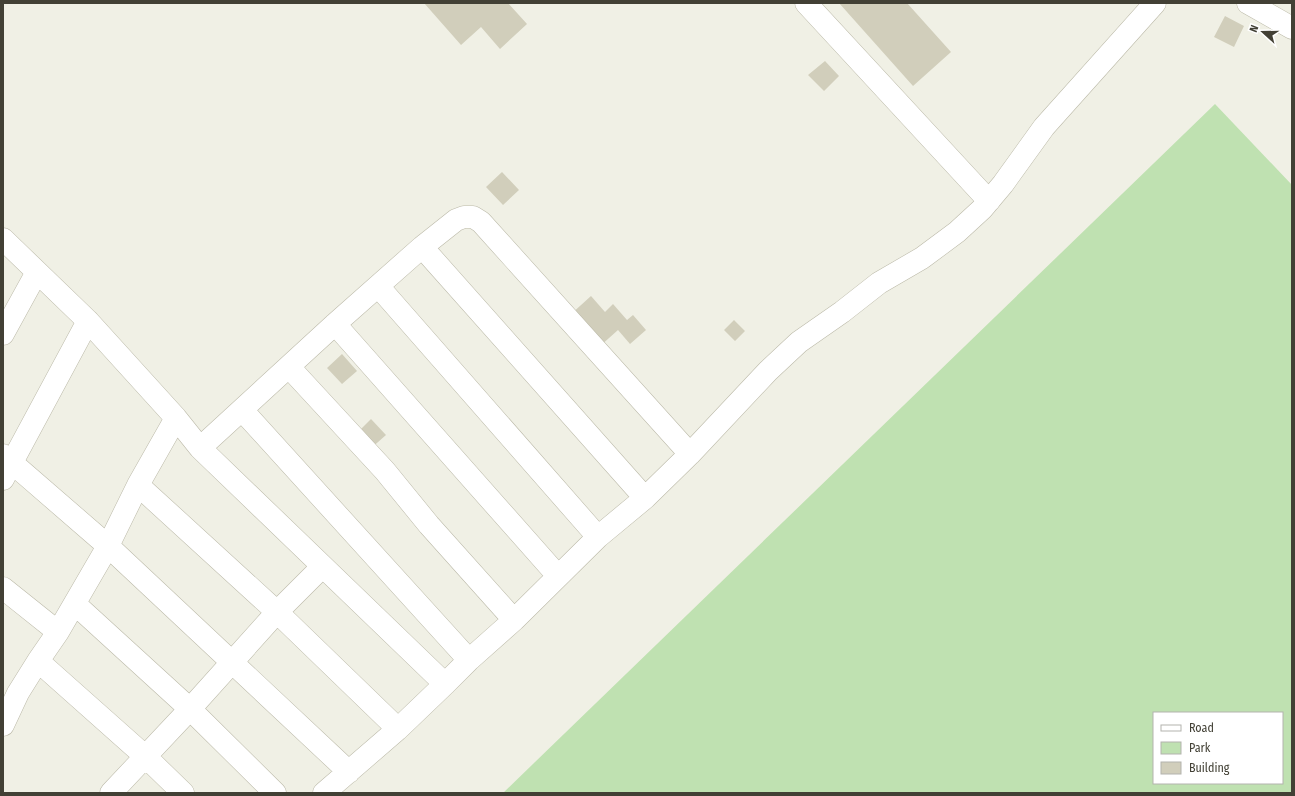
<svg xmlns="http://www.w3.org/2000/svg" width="1295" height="796" font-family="'Fira Sans Condensed',sans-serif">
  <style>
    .green { fill: #bfe1b1; fill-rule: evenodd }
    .building { fill: #d1cebb }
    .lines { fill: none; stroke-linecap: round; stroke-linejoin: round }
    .minor-casing { stroke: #bbb9a8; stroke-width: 23 }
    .minor { stroke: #fff; stroke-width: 22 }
  </style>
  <rect width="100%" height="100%" fill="#f0f0e5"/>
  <path class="green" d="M1215,104L1292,185V793H503ZM1154,713H1282V783H1154Z"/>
  <path class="building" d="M424,3H508L527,24L500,49L481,27L461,45Z
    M839,3H907L951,52L913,86Z
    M1225,16L1244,26L1234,47L1214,37Z
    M825,61L839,76L824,91L808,75Z
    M502,172L519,190L503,205L486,187Z
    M591,296L605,312L613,304L627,320L633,315L646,330L630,344L618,330L599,347L570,315Z
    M734,320L745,331L735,341L724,330Z
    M342,354L357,371L342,384L327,368Z
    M371,419L386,435L369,450L355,435Z"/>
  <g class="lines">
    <g class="minor-casing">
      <path id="minor" d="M806,3L989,201
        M1248,3L1292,28
        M3,239L88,321L176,418L138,485L108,546L58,632L3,588
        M422,247L645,498
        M378,286L598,537
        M335,324L558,576
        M3,334L37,272
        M289,367L385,471L429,525L514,620
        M242,410L469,660
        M176,418L200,448L445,684
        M200,448L335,324L422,247L456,220L464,217H473L481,222L690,454
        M3,455L108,546L349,772
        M3,479L88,321
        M138,485L277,612L398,729
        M75,604L190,709L275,793
        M38,661L146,757L183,793
        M3,725L18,693L38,661L58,632
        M111,793L190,709L277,612L322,567
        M324,793L398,729L445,684L469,660L514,620L598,537L645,498L690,454L768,371L799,342L842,312L879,283L922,258L957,232L982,209L1003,184L1044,127L1155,3"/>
    </g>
    <use href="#minor" class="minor"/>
  </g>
  <rect width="1295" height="796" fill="none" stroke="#424035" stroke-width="8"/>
  <rect x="1153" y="712" width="130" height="72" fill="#ffffff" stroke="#b3b3ae"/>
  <rect x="1161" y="725" width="20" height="6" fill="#ffffff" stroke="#b3b3ae"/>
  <text x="1189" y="732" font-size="12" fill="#424035">Road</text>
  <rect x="1161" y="742" width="20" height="12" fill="#bfe1b1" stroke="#b3b3ae"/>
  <text x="1189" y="752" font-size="12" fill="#424035">Park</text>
  <rect x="1161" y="762" width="20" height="12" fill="#d1cebb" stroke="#b3b3ae"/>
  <text x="1189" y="772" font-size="12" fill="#424035">Building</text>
  <g transform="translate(1263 32) rotate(291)" stroke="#ffffff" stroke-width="3" paint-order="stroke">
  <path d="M0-3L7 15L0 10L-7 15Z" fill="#424035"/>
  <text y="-6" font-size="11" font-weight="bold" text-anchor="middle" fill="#424035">N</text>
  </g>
</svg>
